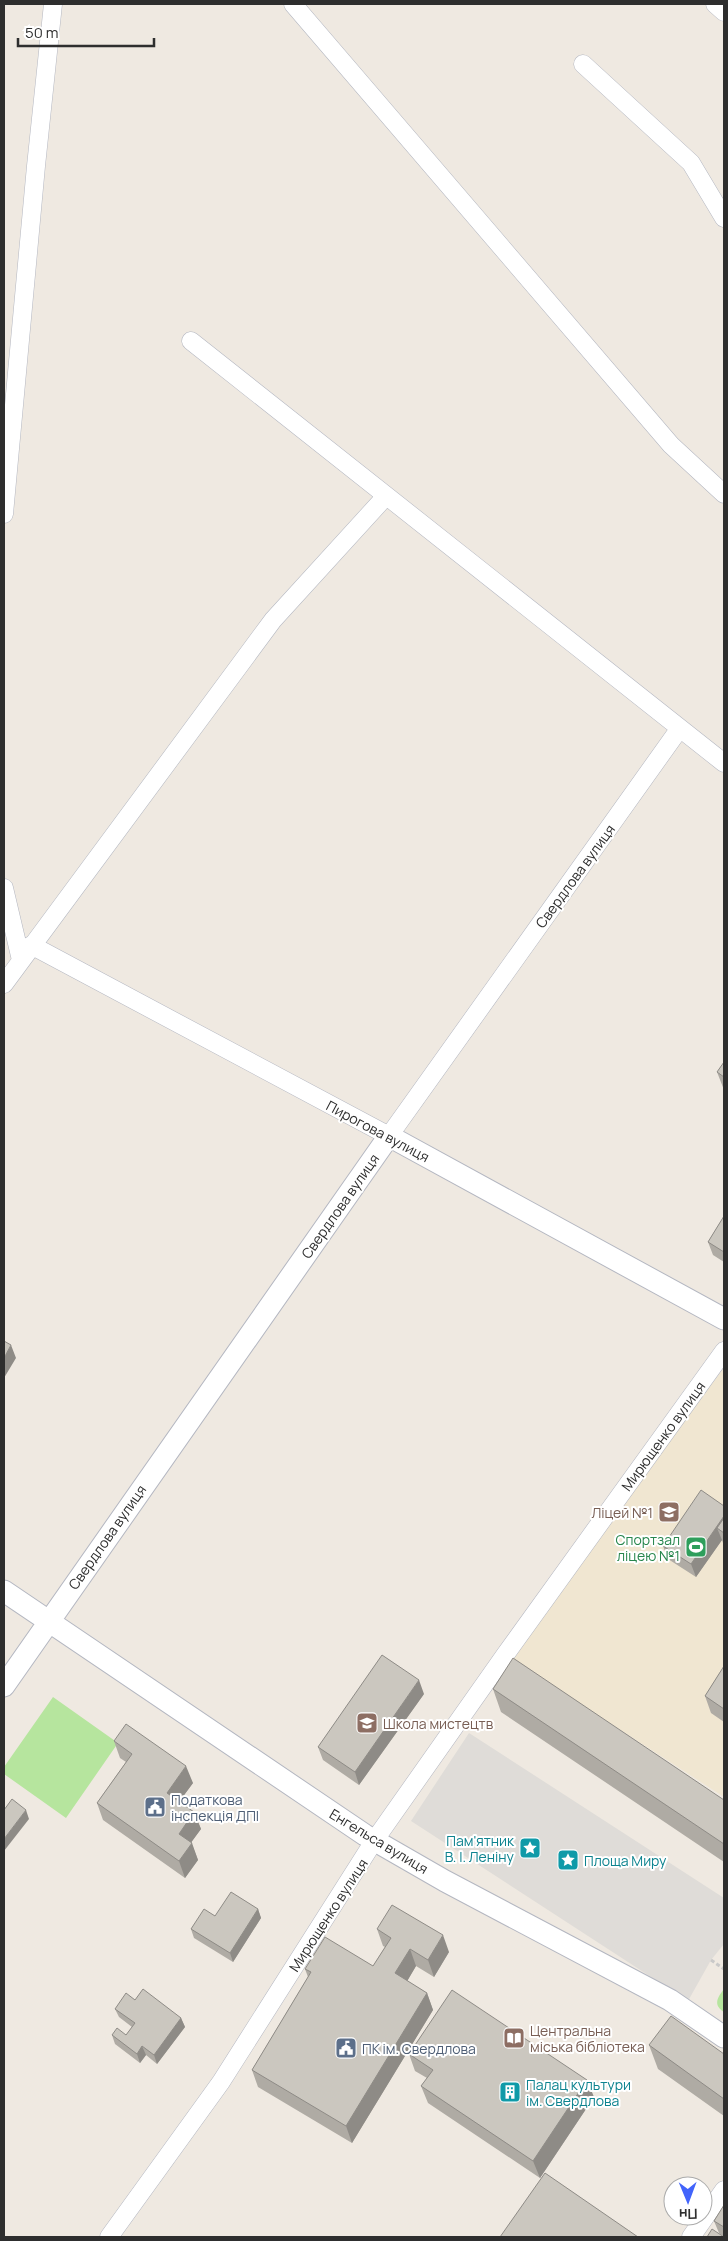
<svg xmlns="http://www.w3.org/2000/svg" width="728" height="2241" font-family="Manrope,sans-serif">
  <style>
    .education { fill: #f0e6d1 }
    .green { fill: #b6e59e }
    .plaza { fill: #dfdcd8 }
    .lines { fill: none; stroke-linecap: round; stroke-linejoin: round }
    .minor-casing { stroke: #b4b7c1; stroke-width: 19 }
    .tertiary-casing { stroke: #b4b7c1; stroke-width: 23 }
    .path { stroke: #c9c9c9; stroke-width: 3; stroke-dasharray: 4 2.5; stroke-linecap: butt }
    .minor { stroke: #fff; stroke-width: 18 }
    .tertiary { stroke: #fff; stroke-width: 21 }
    .wall { fill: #afaba4 }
    .shaded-wall { fill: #8e8b86 }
    .building { fill: #cbc7bf; stroke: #8e8b86 }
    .labels { text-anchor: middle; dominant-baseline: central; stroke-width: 4; stroke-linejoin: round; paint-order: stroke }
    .street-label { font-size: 14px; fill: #2e2e2e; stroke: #fff }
    .education-label { font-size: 14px; fill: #785e54; stroke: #fff; text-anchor: start }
    .leisure-label { font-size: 14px; fill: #27864d; stroke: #fff; text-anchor: end }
    .service-label { font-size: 14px; fill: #4e5e75; stroke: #fff; text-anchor: start }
    .culture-label { font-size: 14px; fill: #0d838f; stroke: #fff; text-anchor: start }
  </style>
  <rect width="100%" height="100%" fill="#efe9e1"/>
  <path class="education" d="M724,1368V1797L505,1655Z"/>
  <path class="green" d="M53,1697L118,1743L66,1818L4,1774V1767Z
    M724,1989V2012C713,2005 717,1998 724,1989Z"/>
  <path class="plaza" d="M469,1733L724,1898V1944L711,1960L688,2001L411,1821Z"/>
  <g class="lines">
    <g class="minor-casing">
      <path id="minor" d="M293,4L671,445L724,494
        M715,4L724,12
        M583,64L691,163L724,218
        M191,341L724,763
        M4,514L36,166L53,4
        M4,888L21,960
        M31,945L389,1136L680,728
        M4,984L273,620L386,496
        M109,2237L221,2082L374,1841L505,1655L724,1351
        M691,2237L724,2190"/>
    </g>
    <g class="tertiary-casing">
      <path id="tertiary" d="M4,1591L365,1835L445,1881L670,2000L724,2037
        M4,1686L389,1136L724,1319"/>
    </g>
    <path class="path" d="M711,1960L724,1969"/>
    <use href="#minor" class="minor"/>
    <use href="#tertiary" class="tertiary"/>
  </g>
  <path class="wall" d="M724,1062V1090L717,1072Z
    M724,1216V1262L713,1255L708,1242Z
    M724,1506V1546L722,1540L696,1577L668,1559L663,1546Z
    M724,1666V1722L711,1713L705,1696Z
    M493,1689L724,1800V1862L501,1712Z
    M424,1694L359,1785L323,1760L318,1747Z
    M114,1741L193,1783L179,1802L194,1812L201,1829L191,1842L198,1860L185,1878L103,1820L97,1803L126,1762L120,1758Z
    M258,1909L261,1918L233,1962L194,1938L191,1929L215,1916Z
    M377,1929L449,1952L434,1977L416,1966L407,1981L427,1993L433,2010L352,2143L258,2087L252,2070L308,1977L305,1969L373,1966L385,1947L383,1946Z
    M135,2000L181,2018L185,2027L157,2064L146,2055L140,2063L115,2044L112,2035H126L132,2027L119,2017L115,2009Z
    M649,2045L724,2054V2116L658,2069Z
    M409,2054L594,2097L540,2178L428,2103L421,2086L427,2078L415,2071Z
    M724,2205V2237L719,2233L714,2221Z"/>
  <path class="shaded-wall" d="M11,1345L16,1358L4,1378V1358Z
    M724,1516V1533L717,1528L722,1540L696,1577L691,1564Z
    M419,1680L424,1694L359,1785L355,1772Z
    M186,1766L193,1783L173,1810L167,1793Z
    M26,1810L29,1819L4,1851V1839Z
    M194,1812L201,1829L185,1851L179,1834Z
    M192,1843L198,1860L185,1878L179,1861Z
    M258,1909L261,1918L233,1962L230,1953Z
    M443,1935L449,1952L434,1977L428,1960Z
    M410,1949L416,1966L402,1990L395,1973Z
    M427,1993L433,2010L352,2143L346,2126Z
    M181,2018L185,2027L157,2064L154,2055Z
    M142,2046L146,2055L140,2063L137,2054Z
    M587,2080L594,2097L540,2178L533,2161Z"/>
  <path class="building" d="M724,1062V1077L717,1072Z
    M724,1216V1252L708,1242Z
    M4,1341L11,1345L4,1358Z
    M701,1490L724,1506V1516L691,1564L663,1546Z
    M724,1518V1533L717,1528Z
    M382,1655L419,1680L355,1772L318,1747Z
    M513,1658L724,1800V1844L493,1689Z
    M724,1666V1709L705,1696Z
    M126,1724L186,1766L167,1793L194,1812L179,1834L192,1843L179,1861L97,1803L132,1754L114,1741Z
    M12,1799L26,1810L4,1839V1810Z
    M231,1892L258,1909L230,1953L191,1929L204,1909L215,1916Z
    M392,1905L443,1935L428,1960L410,1949L395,1973L427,1993L346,2126L252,2070L311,1972L305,1969L325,1937L373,1966L391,1938L377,1929Z
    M143,1989L181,2018L154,2055L142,2046L137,2054L112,2035L117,2028L126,2035L135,2023L115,2009L126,1993L135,2000Z
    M452,1990L587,2080L533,2161L421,2086L433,2070L409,2054Z
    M671,2016L724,2054V2099L649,2045Z
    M545,2173L638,2237H500Z
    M724,2205V2227L714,2221Z
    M712,2229L724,2237H707Z"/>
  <defs>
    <g id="university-square" transform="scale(1.125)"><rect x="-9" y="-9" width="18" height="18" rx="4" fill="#8d6e63" stroke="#fff"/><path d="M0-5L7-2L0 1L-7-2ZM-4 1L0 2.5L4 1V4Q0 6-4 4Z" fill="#fff"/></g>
    <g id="stadium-square" transform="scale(1.125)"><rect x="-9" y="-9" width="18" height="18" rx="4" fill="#2e9e5b" stroke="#fff"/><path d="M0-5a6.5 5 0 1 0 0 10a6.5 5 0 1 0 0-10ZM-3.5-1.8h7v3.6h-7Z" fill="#fff"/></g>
    <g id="school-square" transform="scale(1.125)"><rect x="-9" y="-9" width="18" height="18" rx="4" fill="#8d6e63" stroke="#fff"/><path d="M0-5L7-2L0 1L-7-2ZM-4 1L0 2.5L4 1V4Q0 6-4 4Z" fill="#fff"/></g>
    <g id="civic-square" transform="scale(1.125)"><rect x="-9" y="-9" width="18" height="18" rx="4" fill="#5c6f8a" stroke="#fff"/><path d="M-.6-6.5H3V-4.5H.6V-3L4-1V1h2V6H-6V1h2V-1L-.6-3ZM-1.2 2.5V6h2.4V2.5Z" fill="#fff"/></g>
    <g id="sight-square" transform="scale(1.125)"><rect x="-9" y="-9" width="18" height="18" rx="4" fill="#0f9aa8" stroke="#fff"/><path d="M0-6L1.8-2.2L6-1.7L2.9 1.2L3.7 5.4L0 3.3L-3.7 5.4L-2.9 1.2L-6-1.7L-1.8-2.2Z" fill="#fff"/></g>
    <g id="library-square" transform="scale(1.125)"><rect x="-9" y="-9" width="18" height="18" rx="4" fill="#8d6e63" stroke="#fff"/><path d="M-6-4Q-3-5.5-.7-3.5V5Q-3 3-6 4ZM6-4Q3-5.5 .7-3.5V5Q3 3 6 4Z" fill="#fff"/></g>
    <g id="building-square" transform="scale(1.125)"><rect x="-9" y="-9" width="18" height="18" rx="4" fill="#0f9aa8" stroke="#fff"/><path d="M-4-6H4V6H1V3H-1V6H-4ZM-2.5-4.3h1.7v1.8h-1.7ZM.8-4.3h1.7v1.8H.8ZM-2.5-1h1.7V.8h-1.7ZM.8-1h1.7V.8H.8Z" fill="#fff"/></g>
  </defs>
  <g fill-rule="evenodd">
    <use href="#university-square" x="669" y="1512"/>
    <use href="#stadium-square" x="696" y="1547"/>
    <use href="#school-square" x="367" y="1723"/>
    <use href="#civic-square" x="155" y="1807"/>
    <use href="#sight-square" x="530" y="1848"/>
    <use href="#sight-square" x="568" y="1860"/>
    <use href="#library-square" x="514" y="2038"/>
    <use href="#civic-square" x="346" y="2048"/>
    <use href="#building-square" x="510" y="2092"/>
  </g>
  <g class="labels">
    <g class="street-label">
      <text transform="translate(575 876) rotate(-54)">Свердлова вулиця</text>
      <text transform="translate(378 1131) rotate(28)">Пирогова вулиця</text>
      <text transform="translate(340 1206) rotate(-55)">Свердлова вулиця</text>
      <text transform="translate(663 1436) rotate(-54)">Мирющенко вулиця</text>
      <text transform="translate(107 1537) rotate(-55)">Свердлова вулиця</text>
      <text transform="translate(379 1841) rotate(31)">Енгельса вулиця</text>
      <text transform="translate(328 1915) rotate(-57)">Мирющенко вулиця</text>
    </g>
    <g class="education-label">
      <text x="653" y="1512" text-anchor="end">Ліцей №1</text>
      <text x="383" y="1723">Школа мистецтв</text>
      <text x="530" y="2030">Центральна<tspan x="530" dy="16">міська бібліотека</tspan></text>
    </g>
    <g class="leisure-label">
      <text x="680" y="1539">Спортзал<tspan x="680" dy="16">ліцею №1</tspan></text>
    </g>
    <g class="service-label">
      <text x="171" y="1799">Податкова<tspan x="171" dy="16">інспекція ДПІ</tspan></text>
      <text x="362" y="2048">ПК ім. Свердлова</text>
    </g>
    <g class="culture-label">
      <text x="514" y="1840" text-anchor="end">Пам'ятник<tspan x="514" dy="16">В. І. Леніну</tspan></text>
      <text x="584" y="1860">Площа Миру</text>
      <text x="526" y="2084">Палац культури<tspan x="526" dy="16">ім. Свердлова</tspan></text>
    </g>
  </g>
  <rect width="728" height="2241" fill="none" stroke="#2e2e2e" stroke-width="10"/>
  <g transform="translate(688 2201) rotate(179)"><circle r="24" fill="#ffffff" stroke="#ababab"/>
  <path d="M0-4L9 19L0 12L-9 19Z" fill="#4264fb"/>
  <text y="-8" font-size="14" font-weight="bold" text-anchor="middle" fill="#2e2e2e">Пн</text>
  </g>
  <path d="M18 38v8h136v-8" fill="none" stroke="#2e2e2e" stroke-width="2.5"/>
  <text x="25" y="38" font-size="15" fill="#2e2e2e" stroke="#ffffff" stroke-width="4" paint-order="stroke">50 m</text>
</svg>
